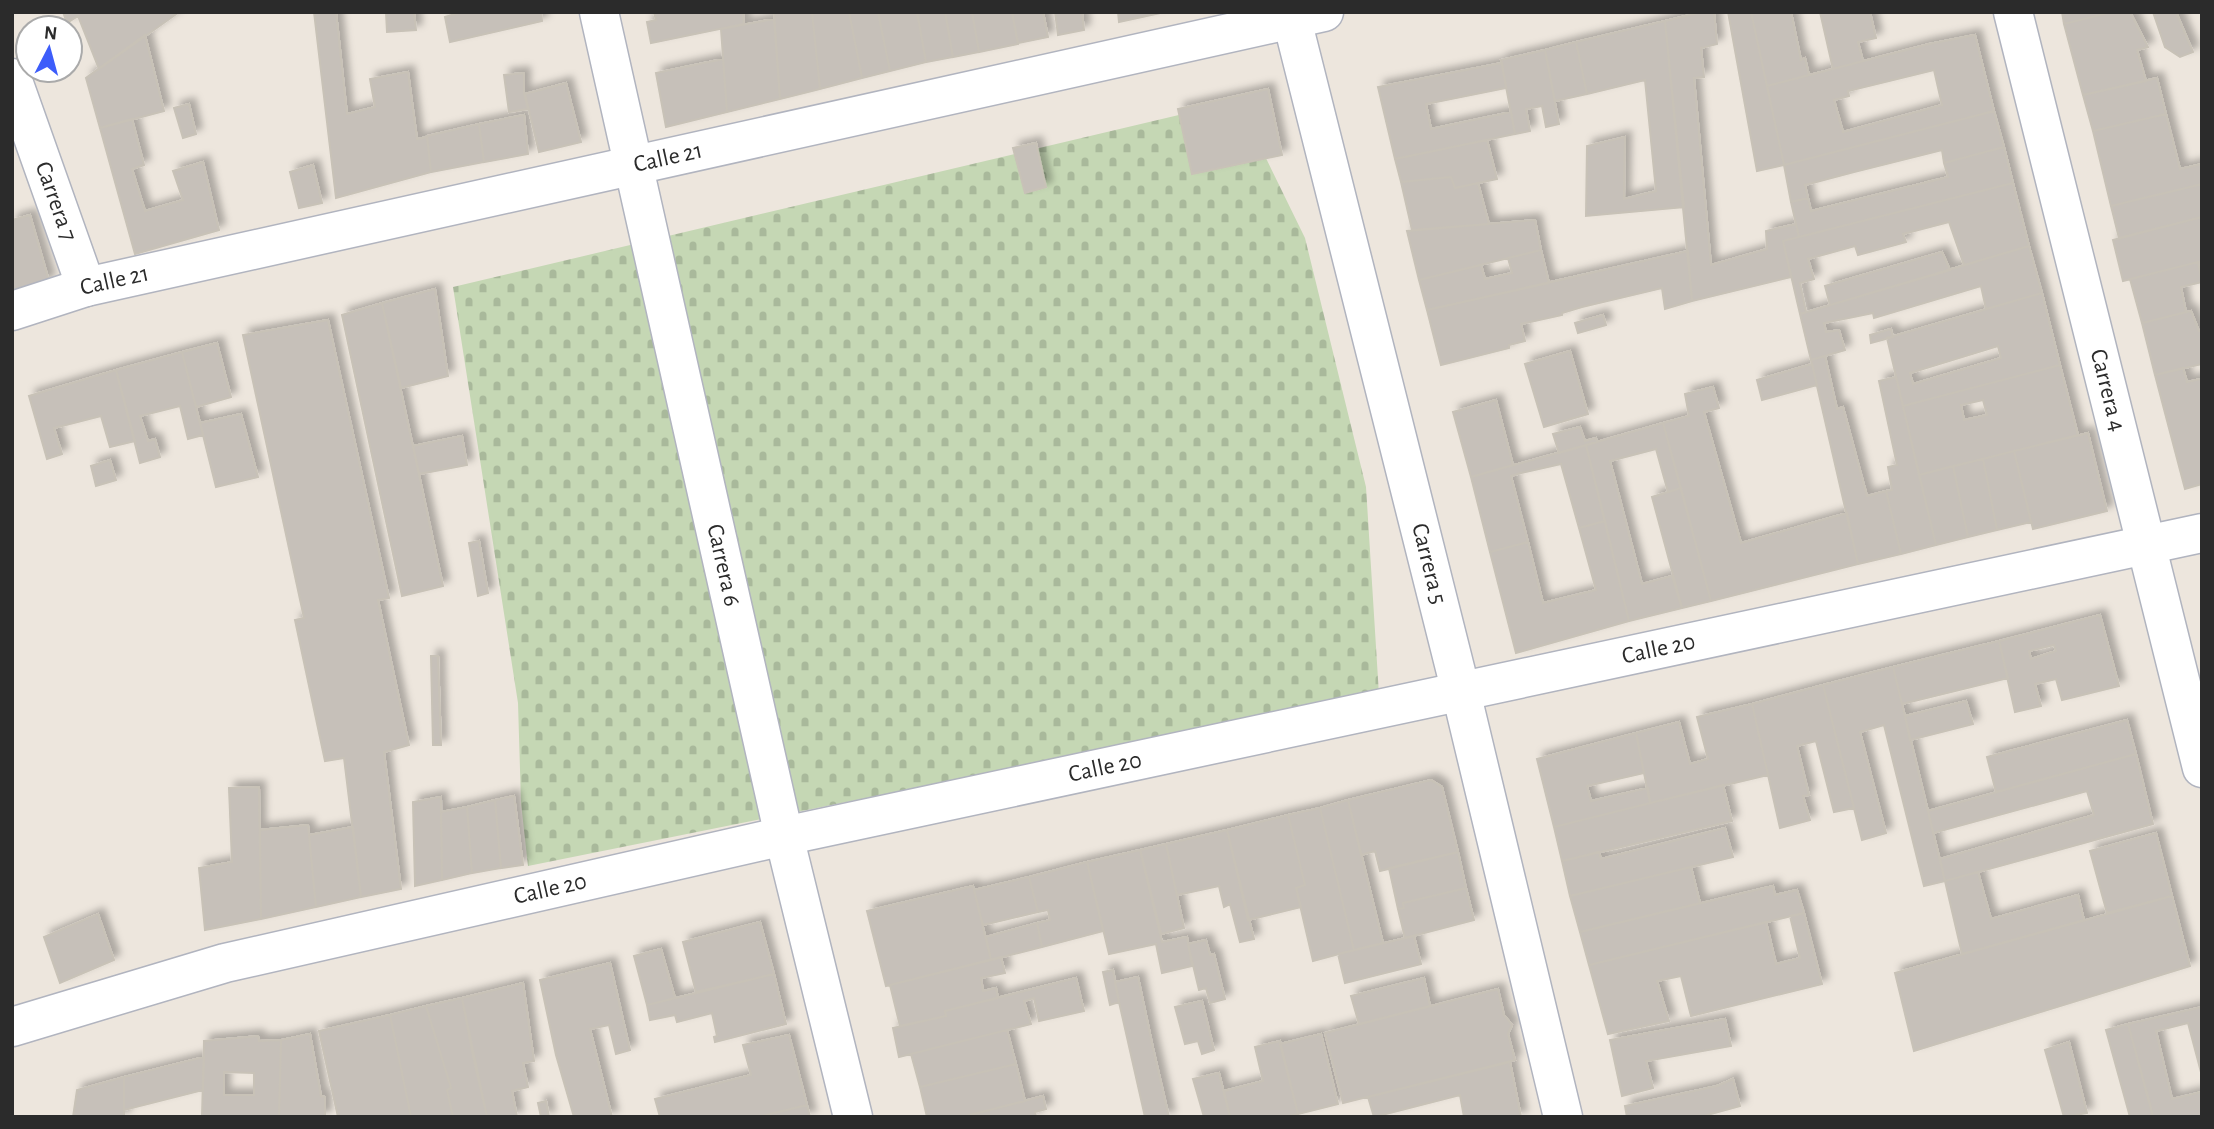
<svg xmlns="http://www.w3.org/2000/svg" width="2214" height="1129" font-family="'Alegreya Sans',sans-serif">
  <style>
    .cemetery { fill: url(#cemetery-stones) }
    .building { fill: #c6c0b9; stroke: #c8c2b7; stroke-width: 2; fill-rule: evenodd; filter: url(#shadow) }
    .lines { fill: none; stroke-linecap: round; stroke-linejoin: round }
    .street-casing { stroke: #b1b4bf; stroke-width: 41 }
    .street { stroke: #fff; stroke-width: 38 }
    .labels { text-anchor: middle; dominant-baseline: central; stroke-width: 5; stroke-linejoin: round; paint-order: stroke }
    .street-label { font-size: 24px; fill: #2b2b2b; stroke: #fff }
  </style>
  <defs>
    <pattern id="cemetery-stones" width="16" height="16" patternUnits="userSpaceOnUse" patternTransform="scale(1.75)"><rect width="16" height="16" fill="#c5d7b4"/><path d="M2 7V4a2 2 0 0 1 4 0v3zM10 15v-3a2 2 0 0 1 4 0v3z" fill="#a9b99b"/></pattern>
    <filter id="shadow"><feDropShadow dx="6" dy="-6" stdDeviation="3.5" flood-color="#0004"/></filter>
  </defs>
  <rect width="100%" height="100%" fill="#ede6dd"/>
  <path class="cemetery" d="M1238,101L1305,238L1366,487L1379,695L528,866L521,803L518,703L453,287Z"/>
  <path class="building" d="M63,12H179L99,69L78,16L67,23Z
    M314,12H336L347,114L375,107L370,79L408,72L417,139L427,137L431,172L336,198Z
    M386,12H414L416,30L387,32Z
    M462,12H541L542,21L450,42L445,17Z
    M654,12H743L744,24L651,43L647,22L656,20Z
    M774,12H812L820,89L780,99Z
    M812,12H849L862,78L820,89Z
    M849,12H878L890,71L862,78Z
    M878,12H917L926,62L890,71Z
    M917,12H945L953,57L926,62Z
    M945,12H972L979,52L953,57Z
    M972,12H1012L1018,44L979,52Z
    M1012,12H1043L1048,37L1018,43Z
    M1055,12H1082L1084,30L1058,35Z
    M1118,12H1165L1119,22Z
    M1714,12L1717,44L1701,48L1704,77L1694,78L1711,265L1767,249L1766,231L1796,224L1799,237L1783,241L1791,277L1692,301L1665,21L1702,12Z
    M1728,12H1751L1784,165L1757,171Z
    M1751,12H1791L1801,60L1805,58L1809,75L1767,86Z
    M1820,12H1870L1876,38L1858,42L1863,61L1833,69Z
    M2062,12H2112L2064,24Z
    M2112,12H2130L2148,47L2137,50L2146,81L2083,95L2064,24Z
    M2153,12H2176L2193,52L2180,57L2165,47Z
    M774,19L780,99L727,112L721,29Z
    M1665,21L1684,207L1586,216L1587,146L1625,137L1624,199L1656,191L1645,80L1587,94L1576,42Z
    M145,35L164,111L100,128L86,78Z
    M1975,35L1994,111L1784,165L1767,86L1929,44ZM1934,70L1942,105L1843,132L1834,100L1849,96L1848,91Z
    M1576,42L1587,94L1555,101L1545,50Z
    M1545,50L1559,124L1546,127L1542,106L1526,109L1530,131L1515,134L1501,60Z
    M723,59L727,112L666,127L656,73Z
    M1502,63L1506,88L1426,104L1431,129L1511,112L1515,134L1395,159L1378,87Z
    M524,73V93L528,109L509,112L504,75Z
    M2157,78L2166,114L2093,131L2083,95Z
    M566,83L581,142L539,152L525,94Z
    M1268,89L1282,155L1192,174L1178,109Z
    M189,104L196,134L183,138L174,108Z
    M1994,111L2004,147L1944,163L1942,150L1854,172L1805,185L1808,198L1791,202L1784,165Z
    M2166,114L2180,169L2202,164V184L2111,206L2093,131Z
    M524,115L528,154L484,162L479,124Z
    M132,119L144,165L132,169L145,211L183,200L173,171L203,162L219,230L135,254L100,128Z
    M479,124L484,162L431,172L427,136Z
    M1487,140L1497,179L1455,188L1451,177L1401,182L1395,159Z
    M1036,143L1046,187L1025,193L1013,148Z
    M2004,147L2013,183L1799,237L1791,202L1808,198L1811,211L1948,177L1944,163Z
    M313,165L322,203L299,208L290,172Z
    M1451,177L1455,188L1478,183L1489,224L1412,230L1401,182Z
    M2013,183L2029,246L1964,265L1949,222L1903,234L1906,242L1858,255L1855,246L1808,259L1814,279L1800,283L1806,312L1800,314L1783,241Z
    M2202,184V217L2119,238L2111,206Z
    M30,215L49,281L12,292V220Z
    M2202,217V261L2123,281L2113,240Z
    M1535,220L1541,250L1419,280L1407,231Z
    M2029,246L2042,293L1986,309L1981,286L1874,318L1873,313L1824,323L1826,332L1839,330L1845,350L1811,360L1800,314Z
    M1541,250L1549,283L1427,310L1419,280L1481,265L1485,279L1512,273L1508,258Z
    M1688,251L1692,301L1665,309L1662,288L1582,307L1562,313V315L1521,324L1525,341L1509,345V348L1441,365L1427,310Z
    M1942,252L1950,270L1830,305L1825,286Z
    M2198,262L2202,282L2181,287L2186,312L2142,323L2130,279Z
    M435,289L448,376L401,388L382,303Z
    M2042,293L2060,365L1903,406L1887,338ZM1998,346L2001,358L1913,384L1910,373Z
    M382,303L443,586L402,596L342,315Z
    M2191,311L2199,331L2202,330V364L2155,375L2142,323Z
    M1603,315L1606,325L1578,333L1575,323Z
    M328,320L389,598L378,600L409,745L384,752L401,889L361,897L344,758L325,761L295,620L304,618L243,335Z
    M1891,329L1893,337L1871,343L1870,335Z
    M217,343L231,397L196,407L182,352Z
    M1570,351L1588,414L1544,427L1525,364Z
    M182,352L203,435L188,439L180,406L140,416L148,441L155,439L160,457L140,463L116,370Z
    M1825,356L1837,409L1843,407L1867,496L1886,491L1901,554L1858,564L1811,360Z
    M1812,364L1817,385L1762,400L1757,380Z
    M2060,365L2078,435L1919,475L1903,406ZM1983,400L1987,415L1964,420L1961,405Z
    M2183,368L2187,382L2201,379L2202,382V484L2185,489L2155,375Z
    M116,370L135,441L110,447L101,416L54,428L62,454L47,459L29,396Z
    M1896,377L1936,545L1901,554L1886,491L1892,490L1888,467L1897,465L1879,381Z
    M1713,387L1719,408L1704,412L1741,543L1847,513L1858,564L1711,601L1663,423L1689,416L1685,394Z
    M1496,400L1513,465L1471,477L1453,412Z
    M241,414L258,477L216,487L200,423Z
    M1663,423L1681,488L1668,492L1656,449L1610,461L1642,584L1672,576L1682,608L1629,621L1586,445Z
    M1580,427L1585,441L1596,438L1597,442L1559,453L1553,434Z
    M2088,433L2107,511L2033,529L2014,451Z
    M462,436L467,465L419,474L413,446Z
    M1586,445L1605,521L1579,528L1561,464L1521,473L1511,476L1528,542L1490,552L1471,477Z
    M2014,451L2031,522L1997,530L1983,459Z
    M1983,459L1997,530L1968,537L1953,466Z
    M110,460L116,480L96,486L91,466Z
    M1953,466L1968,537L1936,545L1919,475Z
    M1681,488L1711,601L1682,608L1652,497Z
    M1605,521L1629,621L1516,653L1490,552L1528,542L1543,603L1596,590L1579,528Z
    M479,541L488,593L478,596L469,543Z
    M2100,615L2119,686L2062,700L2056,679L2035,684L2041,706L2015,712L1999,641ZM2054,645L2056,651L2031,659L2029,651Z
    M1999,641L2008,678L1902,704L1893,667Z
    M431,656H438L441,745H433Z
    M1893,667L1945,881L1924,886L1884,725L1860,732L1886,833L1862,840L1823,685Z
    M1823,685L1854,808L1834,812L1816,741L1797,746L1809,795L1803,796L1810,820L1780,828L1752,704Z
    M1966,701L1973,724L1910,740L1905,716Z
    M1752,704L1768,775L1650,803L1636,733L1679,722L1690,764L1708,759L1697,717Z
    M2127,720L2136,754L1996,792L1987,757Z
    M1636,733L1644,773L1587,786L1591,801L1648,788L1650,803L1554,827L1537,759Z
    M2136,754L2153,824L1945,881L1940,859L2094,815L2087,791L1933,833L1928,811Z
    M1431,780L1442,787L1458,852L1380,871L1375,851L1361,855L1348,800Z
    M1723,785L1732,821L1562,861L1554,827Z
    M259,787L261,919L205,930L199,868L232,862L229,788Z
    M514,796L523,865L501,868L495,800Z
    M441,797L442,880L415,886L413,802Z
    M495,800L501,868L472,873L467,807Z
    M1348,800L1383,943L1354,950L1320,808Z
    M467,807L472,873L442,880L441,812Z
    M1320,808L1354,950L1313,961L1296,888L1305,885L1288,815Z
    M1288,815L1305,885L1296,888L1301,907L1248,920L1227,830Z
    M308,825L316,907L261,919L260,830Z
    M353,827L361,897L316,907L309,835Z
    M1725,828L1733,857L1570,896L1562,861L1599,852L1601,859Z
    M1227,830L1254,939L1240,942L1230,904L1224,907L1219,886L1177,895L1166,844Z
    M2156,833L2172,896L2107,913L2090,851Z
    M1166,844L1184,928L1161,934L1140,850Z
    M1140,850L1162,942L1187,937L1192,966L1162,973L1156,944L1109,954L1087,862Z
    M1458,852L1466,888L1403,903L1404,908L1398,909L1389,868Z
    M1087,862L1103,931L1042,947L1037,923L1050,920L1048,910L1038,912L1029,877Z
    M1691,867L1700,903L1580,932L1570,896Z
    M1978,872L1991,919L2078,895L2084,920L1962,954L1945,881Z
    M1029,877L1038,912L983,925L974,890Z
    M973,886L991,960L886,986L867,911Z
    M1773,886L1775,895L1797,890L1804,913L1589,965L1580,932Z
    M1466,888L1474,920L1405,938L1398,909L1404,908L1403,903Z
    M2172,896L2190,966L1914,1051L1895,973Z
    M1804,913L1822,984L1691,1016L1681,976L1657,981L1669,1021L1608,1034L1589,965L1766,922L1776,964L1800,958L1790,916Z
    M98,914L114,960L60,983L44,937Z
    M760,922L774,974L696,992L683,942Z
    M1037,923L1042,947L991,960L986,937Z
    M1414,936L1421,964L1345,983L1338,954Z
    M1206,940L1210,955L1214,954L1225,999L1210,1003L1206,988L1199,990L1188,944Z
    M661,949L675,998L647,1005L634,956Z
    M1001,957L1005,973L981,978L983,991L996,988L998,998L945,1011L946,1016L900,1026L890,985Z
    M610,963L630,1050L616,1054L609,1025L590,1029L612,1117H574L556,1055L540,980Z
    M1113,970L1119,1002L1110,1005L1103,972Z
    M774,974L786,1024L715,1042L714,1037L717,1036L712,1013L677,1022L675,1015L650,1020L647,1005Z
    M1138,977L1153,1048L1169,1117H1145L1119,1002L1115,982Z
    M1076,978L1084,1011L1039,1021L1034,998L1024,1001L1031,1024L899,1057L893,1028L946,1016L945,1011Z
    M1424,978L1430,1006L1359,1024L1351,996Z
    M523,983L534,1061L523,1063L528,1087L512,1091L517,1117H487L462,998Z
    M1498,989L1504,1015L1512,1025L1508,1034L1515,1060L1343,1103L1325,1033Z
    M462,998L473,1056L487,1117H453L447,1090L451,1088L426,1006Z
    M1202,1001L1214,1050L1202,1054L1198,1041L1185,1044L1175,1007Z
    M426,1006L451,1088L447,1090L453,1117H411L390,1015Z
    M2202,1007V1076L2188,1023L2156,1031L2172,1099L2202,1092V1117H2153L2128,1024Z
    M390,1015L411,1117H338L319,1031Z
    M1725,1019L1731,1046L1646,1061L1653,1088L1622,1096L1610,1040Z
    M2128,1024L2150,1104L2153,1117H2130L2106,1030Z
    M1007,1030L1016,1064L920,1087L911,1054Z
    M310,1034L321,1096L325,1097V1117H279L281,1040Z
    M1321,1034L1338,1104L1298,1114L1280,1044Z
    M789,1035L807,1105L758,1117H660L655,1099L751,1075L743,1045Z
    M258,1036L259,1041L281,1040L279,1117H202L204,1041ZM224,1072L254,1073V1095H224Z
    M1280,1041L1298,1114L1286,1117H1230L1224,1091L1263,1081L1255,1047Z
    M2069,1042L2087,1113L2064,1117L2045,1050Z
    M204,1057L203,1090L124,1110V1077Z
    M1510,1062L1521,1117H1464L1460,1095L1374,1117L1368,1097Z
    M1016,1064L1025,1101L962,1117H927L920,1087Z
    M1219,1073L1230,1117H1204L1193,1079Z
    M124,1077V1117H73L77,1090Z
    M1733,1079L1740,1106L1700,1117H1627L1625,1106L1717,1086Z
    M1043,1096L1046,1109L1035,1112L1036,1117H962Z
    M546,1101L549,1117H541L538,1103Z
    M807,1105L810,1117H758L770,1114Z"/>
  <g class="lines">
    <g class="street-casing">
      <g id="street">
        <path id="s1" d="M599,12L784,836L853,1117"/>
        <path id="s2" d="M1290,12L1461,692L1563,1117"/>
        <path id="s3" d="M2013,12L2202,768"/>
        <path id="s4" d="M12,78L86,287"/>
        <path id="s5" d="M12,311L86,287L1324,12"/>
        <path id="s6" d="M12,1027L225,963L784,836L2202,533"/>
      </g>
    </g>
    <use href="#street" class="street"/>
  </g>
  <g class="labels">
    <g class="street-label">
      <text stroke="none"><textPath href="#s5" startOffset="674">Calle 21</textPath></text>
      <text stroke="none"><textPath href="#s4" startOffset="131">Carrera 7</textPath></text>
      <text stroke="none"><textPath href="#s5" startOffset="107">Calle 21</textPath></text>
      <text stroke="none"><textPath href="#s3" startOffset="390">Carrera 4</textPath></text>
      <text stroke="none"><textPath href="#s2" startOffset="569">Carrera 5</textPath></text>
      <text stroke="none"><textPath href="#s1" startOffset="567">Carrera 6</textPath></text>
      <text stroke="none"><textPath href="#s6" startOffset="1690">Calle 20</textPath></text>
      <text stroke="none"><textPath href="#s6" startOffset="1124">Calle 20</textPath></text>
      <text stroke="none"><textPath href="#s6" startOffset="556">Calle 20</textPath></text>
    </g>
  </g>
  <rect width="2214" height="1129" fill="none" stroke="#2b2b2b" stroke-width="28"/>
  <g transform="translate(49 49) rotate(6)"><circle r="33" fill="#ffffff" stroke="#aaaaaa" stroke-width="2"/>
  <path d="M0-5L12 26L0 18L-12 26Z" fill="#3d5dfa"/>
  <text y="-10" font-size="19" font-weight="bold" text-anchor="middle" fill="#2b2b2b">N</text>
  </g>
</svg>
